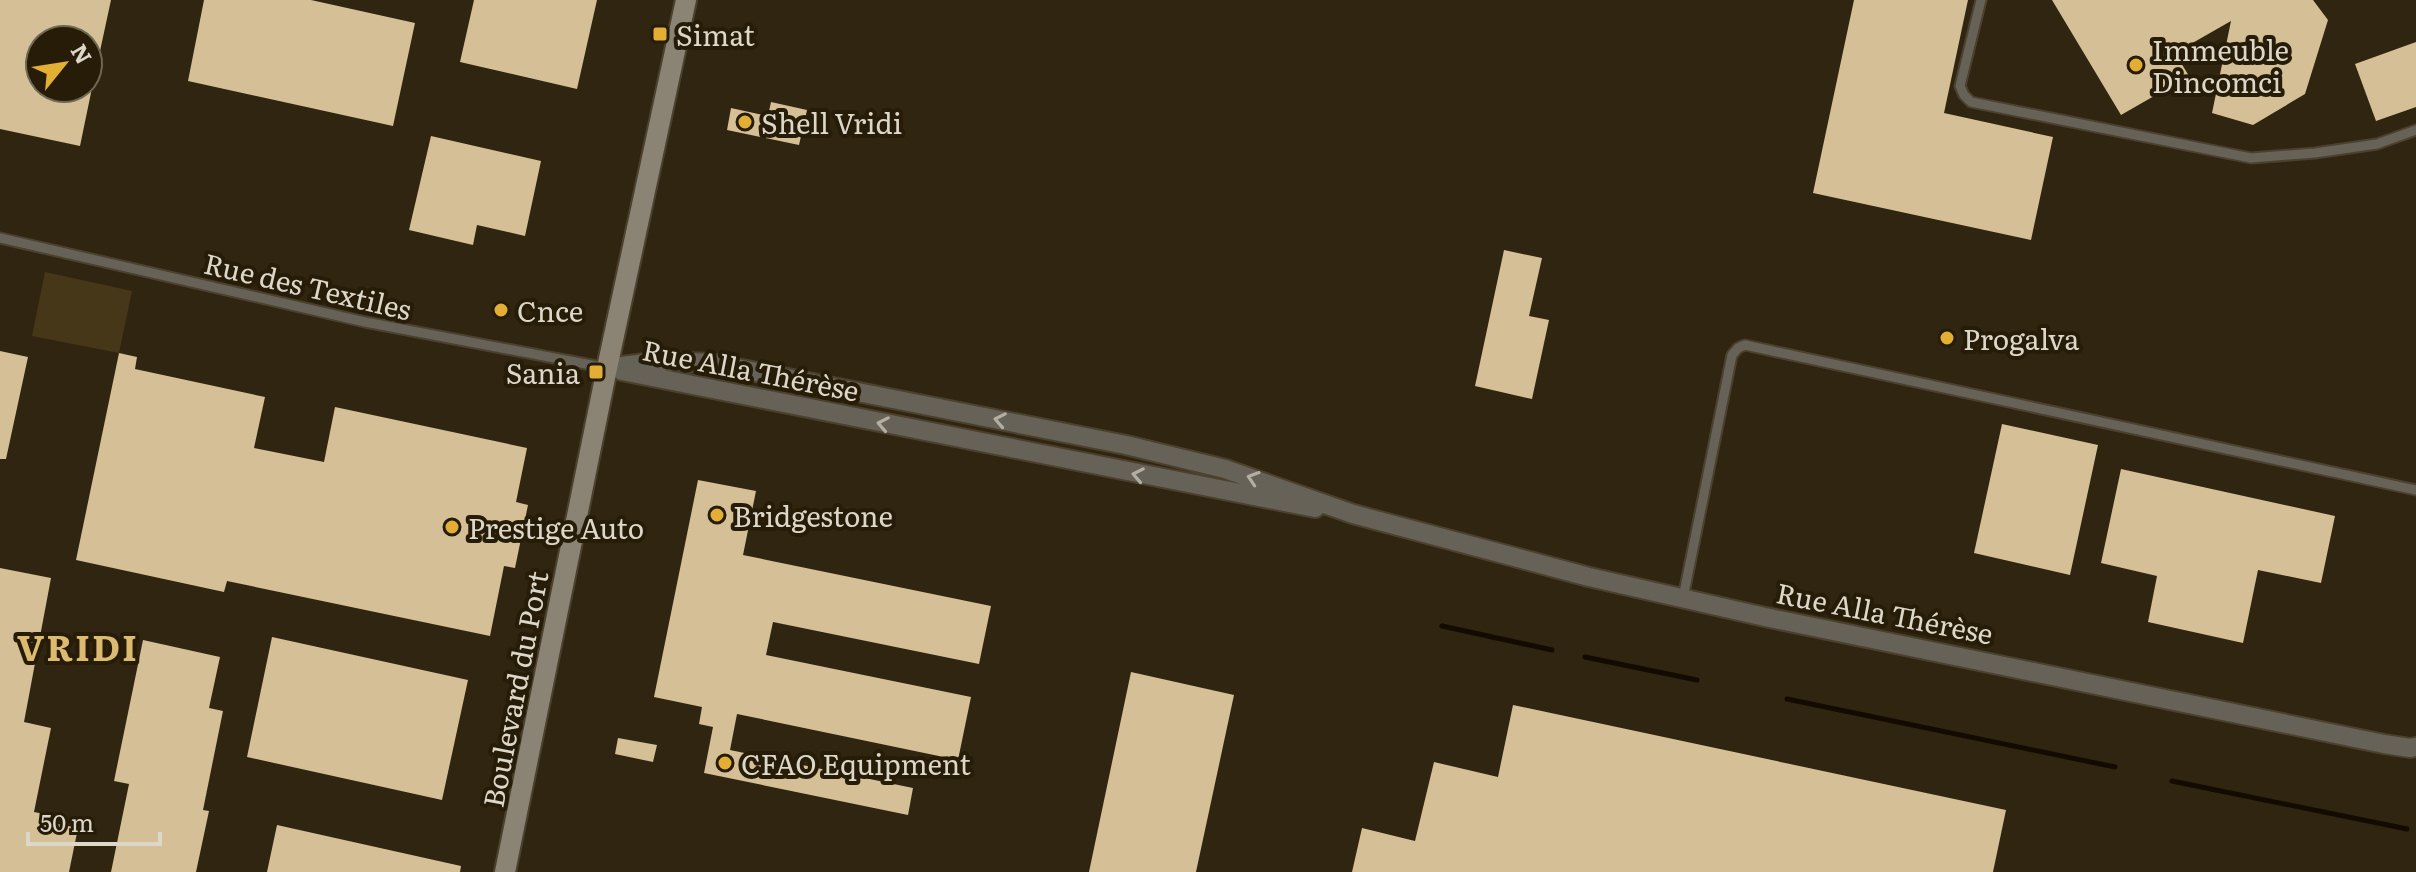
<svg xmlns="http://www.w3.org/2000/svg" width="2416" height="872" font-family="Literata,serif">
  <style>
    .green { fill: #463718 }
    .lines { fill: none; stroke-linecap: round; stroke-linejoin: round }
    .stream { stroke: #140b00; stroke-width: 5 }
    .building { fill: #d4bf96 }
    .lane-casing { stroke: #4c412e; stroke-width: 13 }
    .street-casing { stroke: #4c412e; stroke-width: 22 }
    .secondary-casing { stroke: #4c412e; stroke-width: 24 }
    .lane { stroke: #676258; stroke-width: 9 }
    .street { stroke: #676258; stroke-width: 18 }
    .secondary { stroke: #8b8373; stroke-width: 20 }
    .oneway { stroke: #b4aea2 }
    .poi-dot { fill: #e2af34; stroke: #261c07; stroke-width: 3 }
    .labels { text-anchor: middle; dominant-baseline: central; stroke-width: 8; stroke-linejoin: round; paint-order: stroke }
    .poi-label { font-size: 28px; fill: #ddd7ca; stroke: #261c07; text-anchor: start }
    .street-label { font-size: 28px; fill: #ddd7ca; stroke: #261c07 }
    .district-label { font-size: 36px; font-weight: bold; letter-spacing: 2px; fill: #ddba71; stroke: #261c07 }
  </style>
  <rect width="100%" height="100%" fill="#302510"/>
  <path class="green" d="M45,272L132,291L119,353L32,336Z"/>
  <g class="lines">
    <path class="stream" d="M1442,626L1552,650
      M1585,657L1697,680
      M1787,699L2115,767
      M2172,781L2407,829"/>
  </g>
  <path class="building" d="M0,0H111L94,79L88,78V40H40V88H92L80,146L0,129Z
    M204,0H311L415,23L393,126L188,81Z
    M474,0H597L577,89L460,62Z
    M1854,0H1968L1944,113L2053,137L2031,240L1813,193Z
    M2052,0H2313L2328,20L2305,94L2253,125L2212,113L2231,21L2175,53L2189,76L2121,115Z
    M2416,42V107L2376,121L2355,64Z
    M771,102L807,110L799,145L727,130L731,108L768,116Z
    M431,136L541,161L525,236L477,225L473,245L409,230Z
    M1504,250L1542,258L1529,316L1549,320L1532,399L1475,386Z
    M0,351L28,357L6,459H0Z
    M119,353L137,357L135,369L265,397L254,448L324,462L335,407L527,448L516,502L528,505L515,568L504,566L490,636L227,581L224,592L76,560Z
    M2002,424L2098,445L2070,575L1974,553Z
    M2121,469L2335,516L2321,583L2258,570L2243,643L2148,622L2157,576L2101,563Z
    M698,480L756,491L743,555L991,606L979,664L773,622L766,655L971,697L958,760L737,714L730,750L913,788L908,815L704,773L713,727L699,724L702,707L654,697Z
    M0,568L51,578L24,722L51,728L34,812L50,815L48,822L78,828L69,872H0Z
    M272,637L468,680L442,800L247,757Z
    M143,640L220,657L209,708L223,711L203,810L209,811L196,872H111L129,784L114,781Z
    M1131,672L1234,695L1196,872H1089Z
    M1513,705L2006,810L1993,872H1352L1362,828L1415,841L1434,762L1498,777Z
    M618,738L657,745L653,762L615,754Z
    M277,825L461,866L460,872H267Z"/>
  <g class="lines">
    <g class="lane-casing">
      <path id="lane" d="M1981,0L1960,86L1964,95L1971,102L2251,158L2315,153L2377,144L2416,130
        M0,238L365,322L607,368
        M1683,598L1732,355L1738,348L1745,345L2416,490"/>
    </g>
    <g class="street-casing">
      <path id="street" d="M607,368L661,361L711,363L1126,445L1225,469L1353,514L1589,577L1765,617L2384,744L2410,748L2416,747
        M622,371L1315,508"/>
    </g>
    <g class="secondary-casing">
      <path id="secondary" d="M505,872L607,368L686,0"/>
    </g>
    <use href="#lane" class="lane"/>
    <use href="#street" class="street"/>
    <use href="#secondary" class="secondary"/>
  </g>
  <defs><path id="oneway-chevron" d="M-2-3.5L2.5 0L-2 3.5" fill="none" stroke-width="1.6" stroke-linecap="round" stroke-linejoin="round" transform="scale(2)"/></defs>
  <g class="oneway">
    <use href="#oneway-chevron" transform="translate(1000 420) rotate(-169)"/>
    <use href="#oneway-chevron" transform="translate(883 424) rotate(-169)"/>
    <use href="#oneway-chevron" transform="translate(1138 475) rotate(-169)"/>
    <use href="#oneway-chevron" transform="translate(1253 478) rotate(-162)"/>
  </g>
  <g class="poi-dot">
    <rect x="652" y="26" width="16" height="16" rx="4"/>
    <circle cx="2136" cy="65" r="8"/>
    <circle cx="745" cy="122" r="8"/>
    <circle cx="501" cy="310" r="8"/>
    <circle cx="1947" cy="338" r="8"/>
    <rect x="588" y="364" width="16" height="16" rx="4"/>
    <circle cx="717" cy="515" r="8"/>
    <circle cx="452" cy="527" r="8"/>
    <circle cx="725" cy="763" r="8"/>
  </g>
  <g class="labels">
    <g class="poi-label">
      <text x="676" y="34">Simat</text>
      <text x="2152" y="49">Immeuble<tspan x="2152" dy="32">Dincomci</tspan></text>
      <text x="761" y="122">Shell Vridi</text>
      <text x="517" y="310">Cnce</text>
      <text x="1963" y="338">Progalva</text>
      <text x="580" y="372" text-anchor="end">Sania</text>
      <text x="733" y="515">Bridgestone</text>
      <text x="468" y="527">Prestige Auto</text>
      <text x="741" y="763">CFAO Equipment</text>
    </g>
    <g class="street-label">
      <text transform="translate(308 285) rotate(13)">Rue des Textiles</text>
      <text transform="translate(751 369) rotate(11)">Rue Alla Thérèse</text>
      <text transform="translate(1885 612) rotate(11)">Rue Alla Thérèse</text>
      <text transform="translate(514 689) rotate(-79)">Boulevard du Port</text>
    </g>
    <g class="district-label">
      <text x="78" y="645">VRIDI</text>
    </g>
  </g>
  <g transform="translate(64 64) rotate(60)"><circle r="38" fill="#261c07" stroke="#6f6755" stroke-width="2"/>
  <path d="M0-6L14 30L0 20L-14 30Z" fill="#e2af34"/>
  <text y="-12" font-size="22" font-weight="bold" text-anchor="middle" fill="#ddd7ca">N</text>
  </g>
  <path d="M28 832v12h132v-12" fill="none" stroke="#ddd7ca" stroke-width="4"/>
  <text x="40" y="832" font-size="24" fill="#ddd7ca" stroke="#261c07" stroke-width="6" paint-order="stroke">50 m</text>
</svg>
